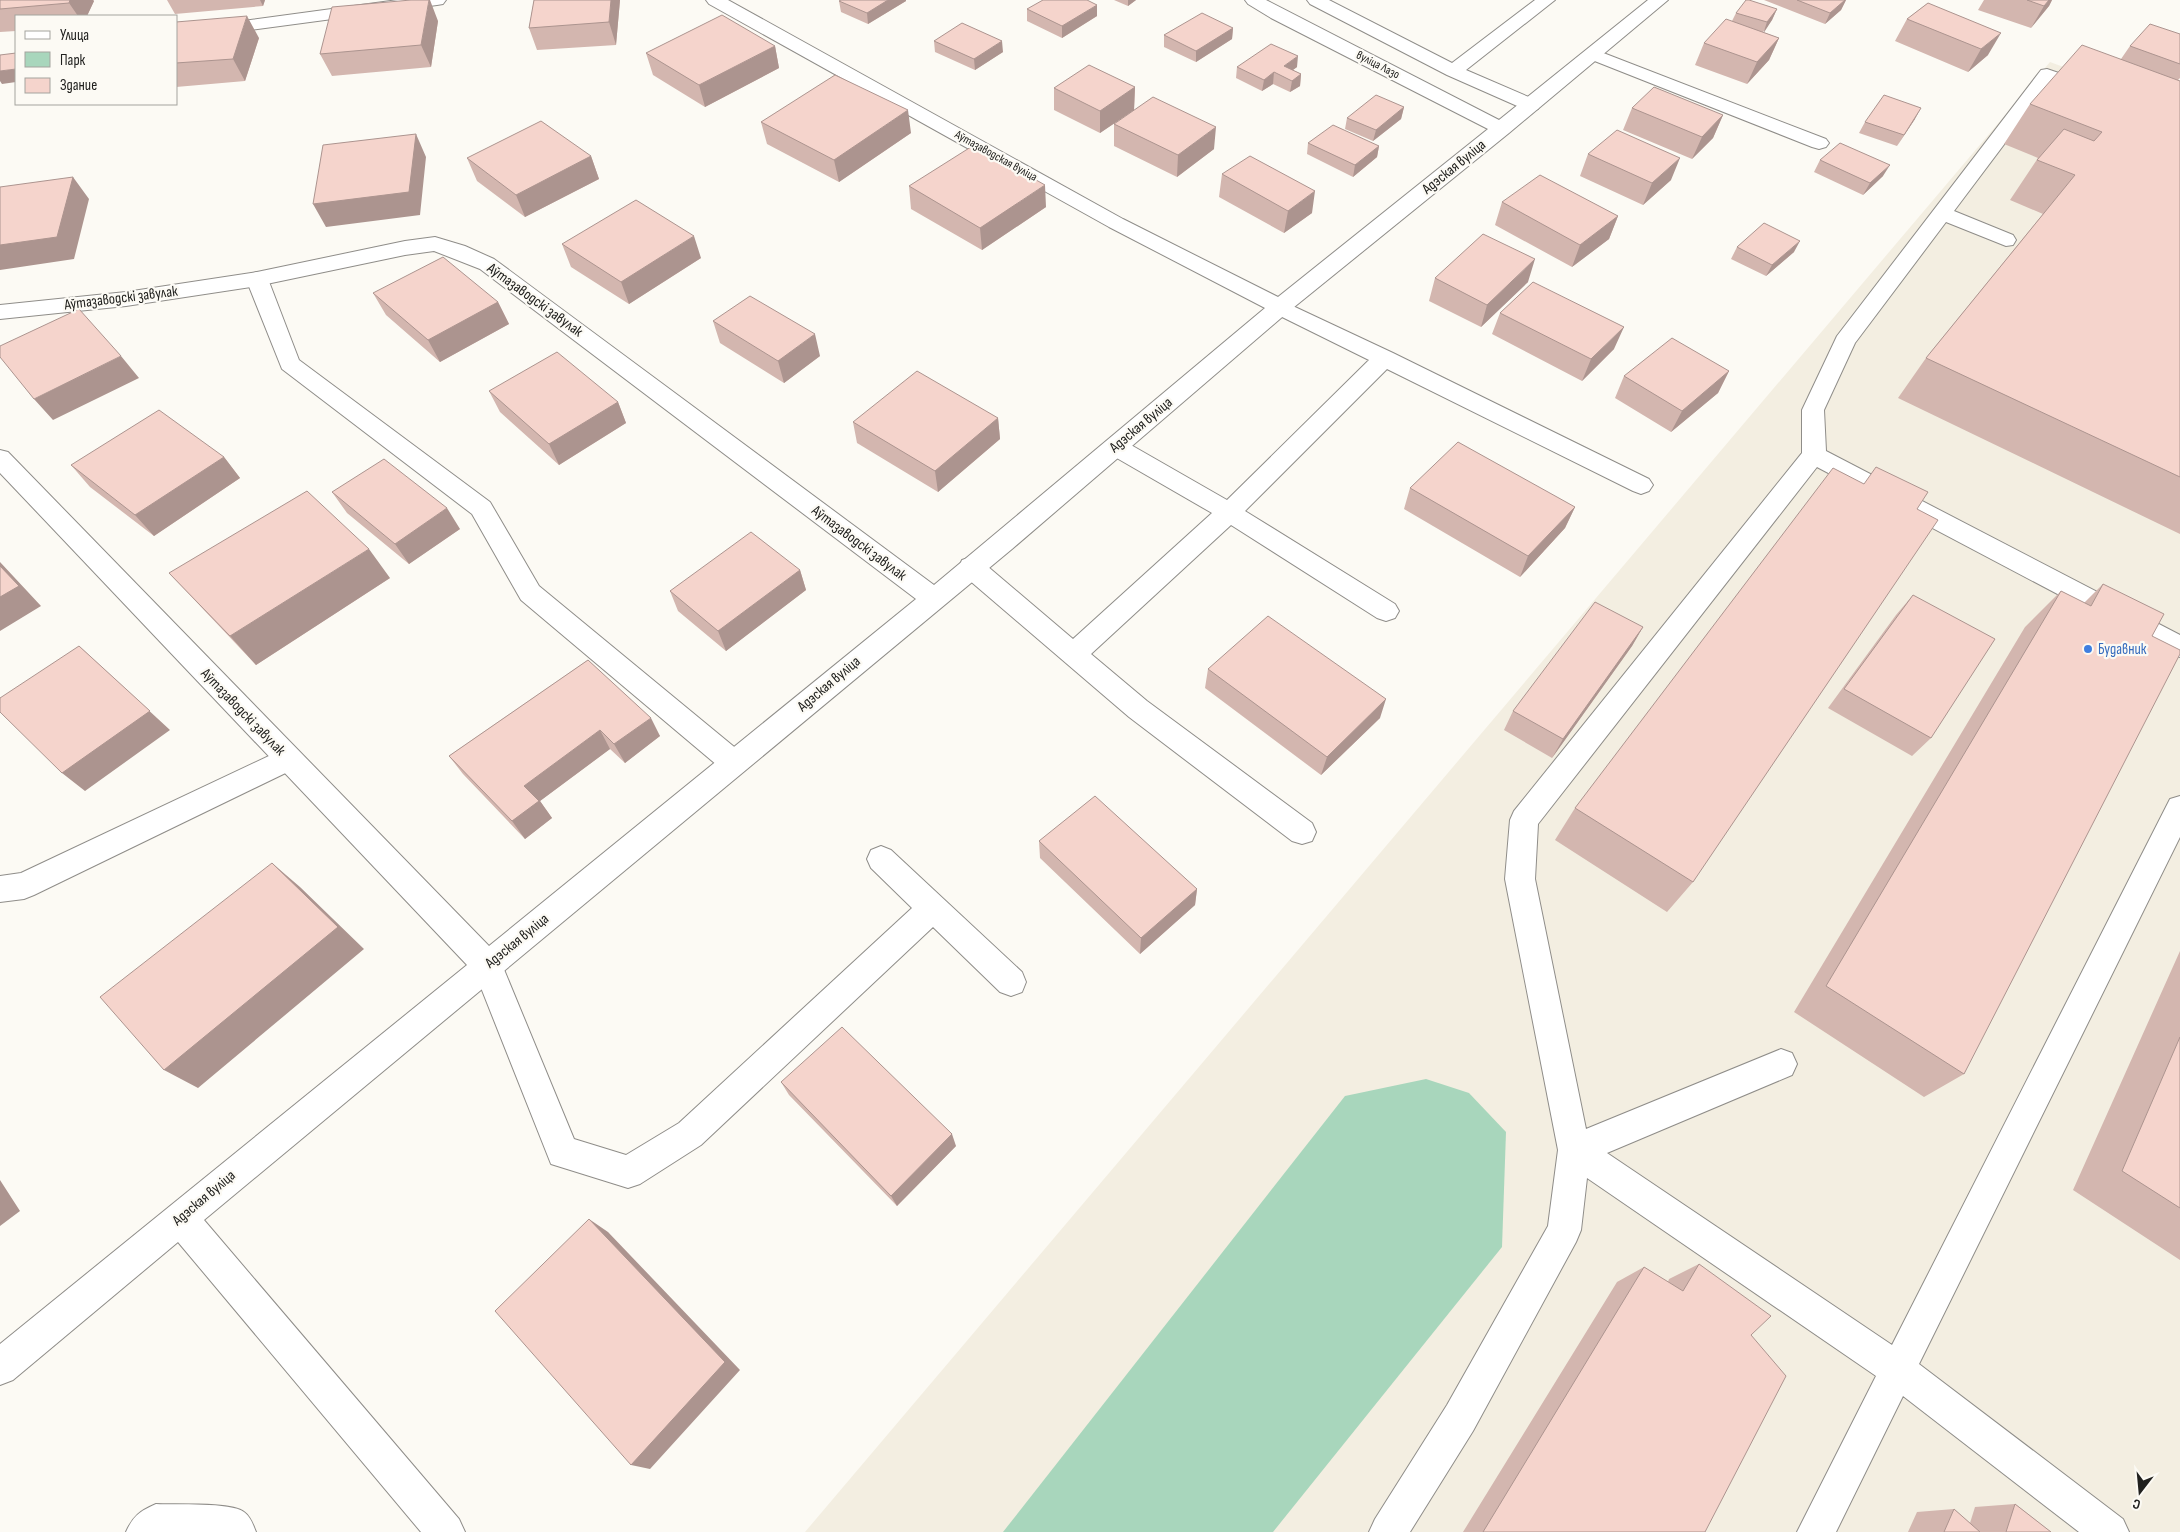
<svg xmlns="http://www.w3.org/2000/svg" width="2180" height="1532" font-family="'Sofia Sans Condensed',sans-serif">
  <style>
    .built { fill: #f3eee1 }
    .green { fill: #a8d6bc }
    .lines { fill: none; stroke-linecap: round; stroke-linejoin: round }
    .service-casing { stroke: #8f8d89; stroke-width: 2 }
    .minor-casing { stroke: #8f8d89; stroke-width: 2 }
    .service { fill: #fff; fill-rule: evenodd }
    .minor { fill: #fff; fill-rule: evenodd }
    .wall { fill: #d3b6af }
    .shaded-wall { fill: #ac948f }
    .building { fill: #f5d4cc; stroke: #ac948f }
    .shop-dot { fill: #3f7fe0; stroke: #fcfaf4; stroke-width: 2 }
    .labels { text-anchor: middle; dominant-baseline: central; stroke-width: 4.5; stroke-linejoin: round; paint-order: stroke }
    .far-street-label { font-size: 12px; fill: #20201e; stroke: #fcfaf4 }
    .street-label { font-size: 15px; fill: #20201e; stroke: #fcfaf4 }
    .shop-label { font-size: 15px; fill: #366cbe; stroke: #fcfaf4; text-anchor: start }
  </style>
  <rect width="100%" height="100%" fill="#fcfaf4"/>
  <path class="built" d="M2050,62L2180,110V1532H805Z"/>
  <path class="green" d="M1426,1079L1469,1093L1506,1132L1502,1247L1273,1532H1003L1345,1096Z"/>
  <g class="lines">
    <g class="service-casing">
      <path id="service" d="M1307,0H1329L1452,63L1535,0H1555L1466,70L1538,101L1540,105L1538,109L1531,111L1524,109L1447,75L1310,4Z
        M1593,49L1826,139L1829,143L1826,147L1819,149L1812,147L1587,58L1584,54L1587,50Z
        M2047,69L2097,86L2099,90L2097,94L2090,96L2051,82L1954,211L2013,235L2016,240L2013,245L2006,246L1946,222L1855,343L1824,410L1826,451L2180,635V657L2171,654L1817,467L1538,824L1535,879L1586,1129L1781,1049L1792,1053L1797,1064L1792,1075L1607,1153L1892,1345L2170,799L2180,796V837L1919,1364L2123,1519L2129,1532H2079L1903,1396L1836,1532H1797L1876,1376L1587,1178L1581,1230L1576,1242L1473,1431L1410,1532H1369L1375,1519L1447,1405L1548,1226L1558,1150L1505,879L1510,820L1514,811L1802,453V410L1837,336L2041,70Z
        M257,272L264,274L268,279L299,360L490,502L539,586L744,755L748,763L744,771L734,775L724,771L521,600L472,514L282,369L246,279L250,274Z
        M1280,300L1393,353L1649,479L1653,485L1649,491L1641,494L1633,491L1387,369L1245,511L1395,604L1399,611L1395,618L1386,621L1377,618L1231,525L1091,654L1147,701L1312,823L1316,832L1312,841L1302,844L1292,841L1129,717L962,574L959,567L962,560L971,557L980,560L1073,639L1212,513L1108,453L1104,447L1108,441L1116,439L1124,441L1227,500L1369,360L1272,312L1269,307L1272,302Z
        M288,747L298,751L302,759L298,767L34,895L24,899L0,902V876L21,873Z
        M881,846L891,850L1022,972L1026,982L1022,992L1011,996L1000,992L933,927L701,1145L640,1184L628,1188L551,1164L472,965L476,955L487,951L498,955L574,1139L626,1155L679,1123L912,908L871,868L867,859L871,850Z
        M156,1504C175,1505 231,1502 244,1512C251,1517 253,1525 256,1532H126C133,1516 140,1511 156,1504Z"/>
    </g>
    <g class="minor-casing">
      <path id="minor" d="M398,0H446L443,4L437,5L176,40V30Z
        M706,0H728L1123,219L1278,297L1488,129L1271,18L1248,4L1245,0H1266L1499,120L1648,0H1668L1509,133L1288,312L1012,549L204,1220L459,1519L465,1532H421L178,1242L13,1380L0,1385V1344L467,965L0,473V450L8,452L489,946L916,599L480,269L434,251L405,255L257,286L126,306L0,319V305L126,292L257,272L405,241L435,237L465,246L494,259L934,585L1265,308L1109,227L709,4Z"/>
    </g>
    <use href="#service" class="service"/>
    <use href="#minor" class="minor"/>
  </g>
  <path class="wall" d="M0,0H93L94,1L87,16H16V31L0,32Z
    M167,0H265L263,6L175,14Z
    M534,0H620L616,45L537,50L529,28Z
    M1114,0H1136L1128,6Z
    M1764,0H1846L1841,10L1825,24Z
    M1984,0H2052L2049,6L2031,28L1978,10Z
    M839,1H906L868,24L841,12Z
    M1928,3L1988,55L1968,72L1895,41L1907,19Z
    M1027,9L1097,16L1062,38L1027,21Z
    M1777,9L1772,20L1763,32L1779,38L1769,60L1747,84L1695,65L1704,43L1732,21L1736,13Z
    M438,21L431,67L332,76L320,54Z
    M176,22L259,38L245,81L176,87Z
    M1233,28L1232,39L1196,62L1164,47V35Z
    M2180,34V78L2178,80L2180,81V534L1898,398L1926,358L2043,214L2010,200L2038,158L2004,144L2030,104L2121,59L2130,46Z
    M934,41L1003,52L975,70L935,52Z
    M775,46L779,68L705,107L653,75L646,53Z
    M1237,67H1297L1293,70L1301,74L1300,86L1290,92L1273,84L1262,91L1236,78Z
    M1135,87L1134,110L1100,133L1054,110V88Z
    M1404,107L1401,119L1373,141L1345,129L1347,118Z
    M1632,108L1723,115L1713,138L1692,159L1623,130Z
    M1915,119L1897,146L1859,133L1865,122Z
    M761,122L911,133L839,182L767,144Z
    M1114,124L1214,149L1177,177L1114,146Z
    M1308,143L1379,146L1377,157L1353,177L1307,154Z
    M1588,154L1671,180L1643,205L1580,176Z
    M591,156L599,179L525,217L477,181L467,158Z
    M1820,160L1883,176L1863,195L1814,172Z
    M1222,174L1312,213L1284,233L1219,197Z
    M909,186L1046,207L982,250L911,209Z
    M1502,202L1618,216L1609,239L1572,267L1495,225Z
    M562,244L701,258L629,304L571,267Z
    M1737,247L1794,252L1766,276L1731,259Z
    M1435,278L1528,282L1481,327L1429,301Z
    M373,293L498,302L509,324L440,362L386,315Z
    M1500,313L1614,349L1582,381L1492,334Z
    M713,321L820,356L784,383L720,343Z
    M1729,371L1718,393L1671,432L1615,398L1624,376Z
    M489,391L618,402L626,423L559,465L500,412Z
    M998,418L1000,439L938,492L857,443L853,422Z
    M224,457L240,478L154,536L90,487L71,465Z
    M1864,484L1917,509L1693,882L1667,912L1555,840L1575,808Z
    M1410,488L1575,507L1565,528L1520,577L1404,509Z
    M332,492L460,529L409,564L347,513Z
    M800,570L806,590L726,651L678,611L670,591Z
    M169,573L390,578L256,665Z
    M2103,584L2152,636L1964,1074L1924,1097L1794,1012L2025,627L2061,591L2084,603Z
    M1913,595L1931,738L1912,756L1828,708L1896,615Z
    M1643,627L1632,646L1552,758L1504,730L1513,711Z
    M588,660L660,736L625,763L610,749L540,801L552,818L525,839L463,774L449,756Z
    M1208,669L1380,718L1321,775L1205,688Z
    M1039,841L1197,889L1195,905L1140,954L1040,858Z
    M2180,951V1260L2073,1190Z
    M781,1082L956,1146L897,1206L789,1095Z
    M1699,1264L1751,1335L1705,1532H1463L1617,1282L1644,1267L1668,1282L1669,1279Z
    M2015,1504L2051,1532H1908L1917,1512L1954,1509L1970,1523L1975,1507Z"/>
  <path class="shaded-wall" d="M70,0H93L94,1L87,16H78L69,3Z
    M260,0H265L263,6Z
    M429,0H430L438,21L431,67L421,45Z
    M611,0H620L616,45L609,22Z
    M888,0H906V1L868,24L867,13Z
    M1128,0H1136L1128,6Z
    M1845,0H1846L1841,10L1825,24L1830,13Z
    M2049,0H2052L2049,6L2031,28L2044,6Z
    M1097,5V16L1062,38V26Z
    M1777,9L1772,20L1763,34L1767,22Z
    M247,16L259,38L245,81L233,59Z
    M1233,28L1232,39L1196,62V51Z
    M2001,33L1988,55L1968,72L1981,49Z
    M1779,38L1769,60L1747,84L1757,62Z
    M1002,41L1003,52L975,70L974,59Z
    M775,46L779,68L705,107L699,85Z
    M1298,56L1297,67L1283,77L1284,66Z
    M16,69V82L2,84L0,81V71Z
    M1274,72L1273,84L1262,91L1264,80Z
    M1301,74L1300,86L1290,92L1292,81Z
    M1135,87L1134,110L1100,133V111Z
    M1404,107L1401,119L1373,141L1376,130Z
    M1921,108L1915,119L1897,146L1904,135Z
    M908,110L911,133L839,182L834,160Z
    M1723,115L1713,138L1692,159L1702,137Z
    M1216,127L1214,149L1177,177L1178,155Z
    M416,134L426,157L420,215L326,227L313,204Z
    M1379,146L1377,157L1353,177L1355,165Z
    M591,156L599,179L525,217L516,195Z
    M1680,158L1671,180L1643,205L1652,183Z
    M1890,165L1883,176L1863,195L1870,183Z
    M73,177L89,199L74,259L0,270V245Z
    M1045,185L1046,207L982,250L980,228Z
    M1315,191L1312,213L1284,233L1288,211Z
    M1618,216L1609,239L1572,267L1580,245Z
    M694,236L701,258L629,304L621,282Z
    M1800,241L1794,252L1766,276L1772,265Z
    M1535,259L1528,282L1481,327L1487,305Z
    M498,302L509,324L440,362L428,340Z
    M1624,327L1614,349L1582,381L1591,359Z
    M815,334L820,356L784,383L778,361Z
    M121,356L139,378L53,420L34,399Z
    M1729,371L1718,393L1671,432L1682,411Z
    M618,402L626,423L559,465L549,444Z
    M998,418L1000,439L938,492L935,471Z
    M224,457L240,478L154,536L135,515Z
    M1575,507L1565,528L1520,577L1528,556Z
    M447,508L460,529L409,564L395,544Z
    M369,549L390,578L256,665L230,636Z
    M0,562L41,606L0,631Z
    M800,570L806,590L726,651L718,631Z
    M1643,627L1632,646L1552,758L1563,739Z
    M79,646L170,730L85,791L62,773Z
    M1386,699L1380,718L1321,775L1327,757Z
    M651,718L660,736L625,763L614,744Z
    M600,730L610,749L540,801L552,818L525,839L512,821L524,786Z
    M272,863L300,887L364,949L198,1088L164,1070Z
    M1197,889L1195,905L1140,954L1141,938Z
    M952,1134L956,1146L897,1206L891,1196Z
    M0,1180L20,1211L0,1226Z
    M589,1219L608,1232L740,1370L650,1469L631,1465Z"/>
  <path class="building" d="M0,0H70L69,3L0,9Z
    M411,0H429L421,45L320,54L332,7Z
    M534,0H611L609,22L529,28Z
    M841,0H888L867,13L839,1Z
    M1043,0H1087L1097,5L1062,26L1027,9Z
    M1746,0H1749L1777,9L1767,22L1736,13Z
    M1797,0H1845L1830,13Z
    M2027,0H2049L2044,6Z
    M1928,3L2001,33L1981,49L1907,19Z
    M1202,13L1233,28L1196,51L1164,35Z
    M722,15L775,46L699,85L646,53Z
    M247,16L233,59L176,63V22Z
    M1726,19L1779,38L1757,62L1704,43Z
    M962,23L1002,41L974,59L934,41Z
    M2150,24L2180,34V64L2130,46Z
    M1271,44L1298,56L1284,66L1301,74L1292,81L1274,72L1264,80L1237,67Z
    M2082,45L2180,81V477L1926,358L2075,175L2037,160L2064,129L2094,141L2102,132L2030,104Z
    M16,53V69L0,71V55Z
    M1089,65L1135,87L1100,111L1054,88Z
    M835,75L908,110L834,160L761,122Z
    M1654,87L1723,115L1702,137L1632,108Z
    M1376,95L1404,107L1376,130L1347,118Z
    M1884,95L1921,108L1904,135L1865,122Z
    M1153,97L1216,127L1178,155L1114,124Z
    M541,121L591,156L516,195L467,158Z
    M1333,125L1379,146L1355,165L1308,143Z
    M1617,130L1680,158L1652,183L1588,154Z
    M416,134L409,192L313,204L323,145Z
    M1840,143L1890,165L1870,183L1820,160Z
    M974,145L1045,185L980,228L909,186Z
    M1250,156L1315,191L1288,211L1222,174Z
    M1540,175L1618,216L1580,245L1502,202Z
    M73,177L57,237L0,245V187Z
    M636,200L694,236L621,282L562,244Z
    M1764,223L1800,241L1772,265L1737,247Z
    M1483,234L1535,259L1487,305L1435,278Z
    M443,257L498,302L428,340L373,293Z
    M1533,282L1624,327L1591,359L1500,313Z
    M750,296L815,334L778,361L713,321Z
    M79,309L121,356L34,399L0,357V346Z
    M1672,338L1729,371L1682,411L1624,376Z
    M557,352L618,402L549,444L489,391Z
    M917,371L998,418L935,471L853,422Z
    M159,410L224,457L135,515L71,465Z
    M1458,442L1575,507L1528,556L1410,488Z
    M384,459L447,508L395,544L332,492Z
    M1876,467L1928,492L1917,509L1938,520L1693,882L1575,808L1833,468L1864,484Z
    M307,491L369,549L230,636L169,573Z
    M751,532L800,570L718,631L670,591Z
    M0,566L19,586L0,597Z
    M2103,584L2164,614L2152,636L2180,650V654L1964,1074L1826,986L2061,591L2091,606Z
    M1913,595L1995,639L1931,738L1844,689Z
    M1595,602L1643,627L1563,739L1513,711Z
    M1268,616L1386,699L1327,757L1208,669Z
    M79,646L150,711L62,773L0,712V698Z
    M588,660L651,718L614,744L600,730L524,786L539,801L512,821L449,756Z
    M1095,796L1197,889L1141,938L1039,841Z
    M272,863L338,927L164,1070L100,997Z
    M842,1027L952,1134L891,1196L781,1082Z
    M2180,1037V1208L2122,1171Z
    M589,1219L725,1362L631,1465L495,1311Z
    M1699,1264L1771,1316L1751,1335L1786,1376L1705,1532H1483L1644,1267L1683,1291Z
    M2015,1504L2051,1532H2006Z
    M1954,1509L1980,1532H1944Z"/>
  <circle class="shop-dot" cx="2088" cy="649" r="5"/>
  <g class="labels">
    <g class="far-street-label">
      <text transform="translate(1378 65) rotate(27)">вуліца Лазо</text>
      <text transform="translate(996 156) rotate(29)">Аўтазаводская вуліца</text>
    </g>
    <g class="street-label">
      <text transform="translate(1454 167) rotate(-39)">Адэская вуліца</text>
      <text transform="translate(121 298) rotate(-7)">Аўтазаводскі завулак</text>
      <text transform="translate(535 300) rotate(36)">Аўтазаводскі завулак</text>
      <text transform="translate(1141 425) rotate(-40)">Адэская вуліца</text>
      <text transform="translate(859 543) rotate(37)">Аўтазаводскі завулак</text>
      <text transform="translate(829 684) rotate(-40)">Адэская вуліца</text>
      <text transform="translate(243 712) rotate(46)">Аўтазаводскі завулак</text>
      <text transform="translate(517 941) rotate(-39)">Адэская вуліца</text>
      <text transform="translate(204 1198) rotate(-40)">Адэская вуліца</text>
    </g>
    <g class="shop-label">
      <text x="2098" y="649">Будавник</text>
    </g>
  </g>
  <rect x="15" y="15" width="162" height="90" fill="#fcfaf4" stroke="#a4a39e"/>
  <rect x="25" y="31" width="25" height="8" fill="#ffffff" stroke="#a4a39e"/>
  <text x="60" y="40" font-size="15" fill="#20201e">Улица</text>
  <rect x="25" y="52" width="25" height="15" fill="#a8d6bc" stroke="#a4a39e"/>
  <text x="60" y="65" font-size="15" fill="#20201e">Парк</text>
  <rect x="25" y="78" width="25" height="15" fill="#f5d4cc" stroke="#a4a39e"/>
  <text x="60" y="90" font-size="15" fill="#20201e">Здание</text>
  <g transform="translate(2140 1492) rotate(196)" stroke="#fcfaf4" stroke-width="4" paint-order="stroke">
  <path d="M0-4L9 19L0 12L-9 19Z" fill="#20201e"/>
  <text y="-8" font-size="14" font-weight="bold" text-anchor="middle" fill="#20201e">С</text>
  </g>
</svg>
